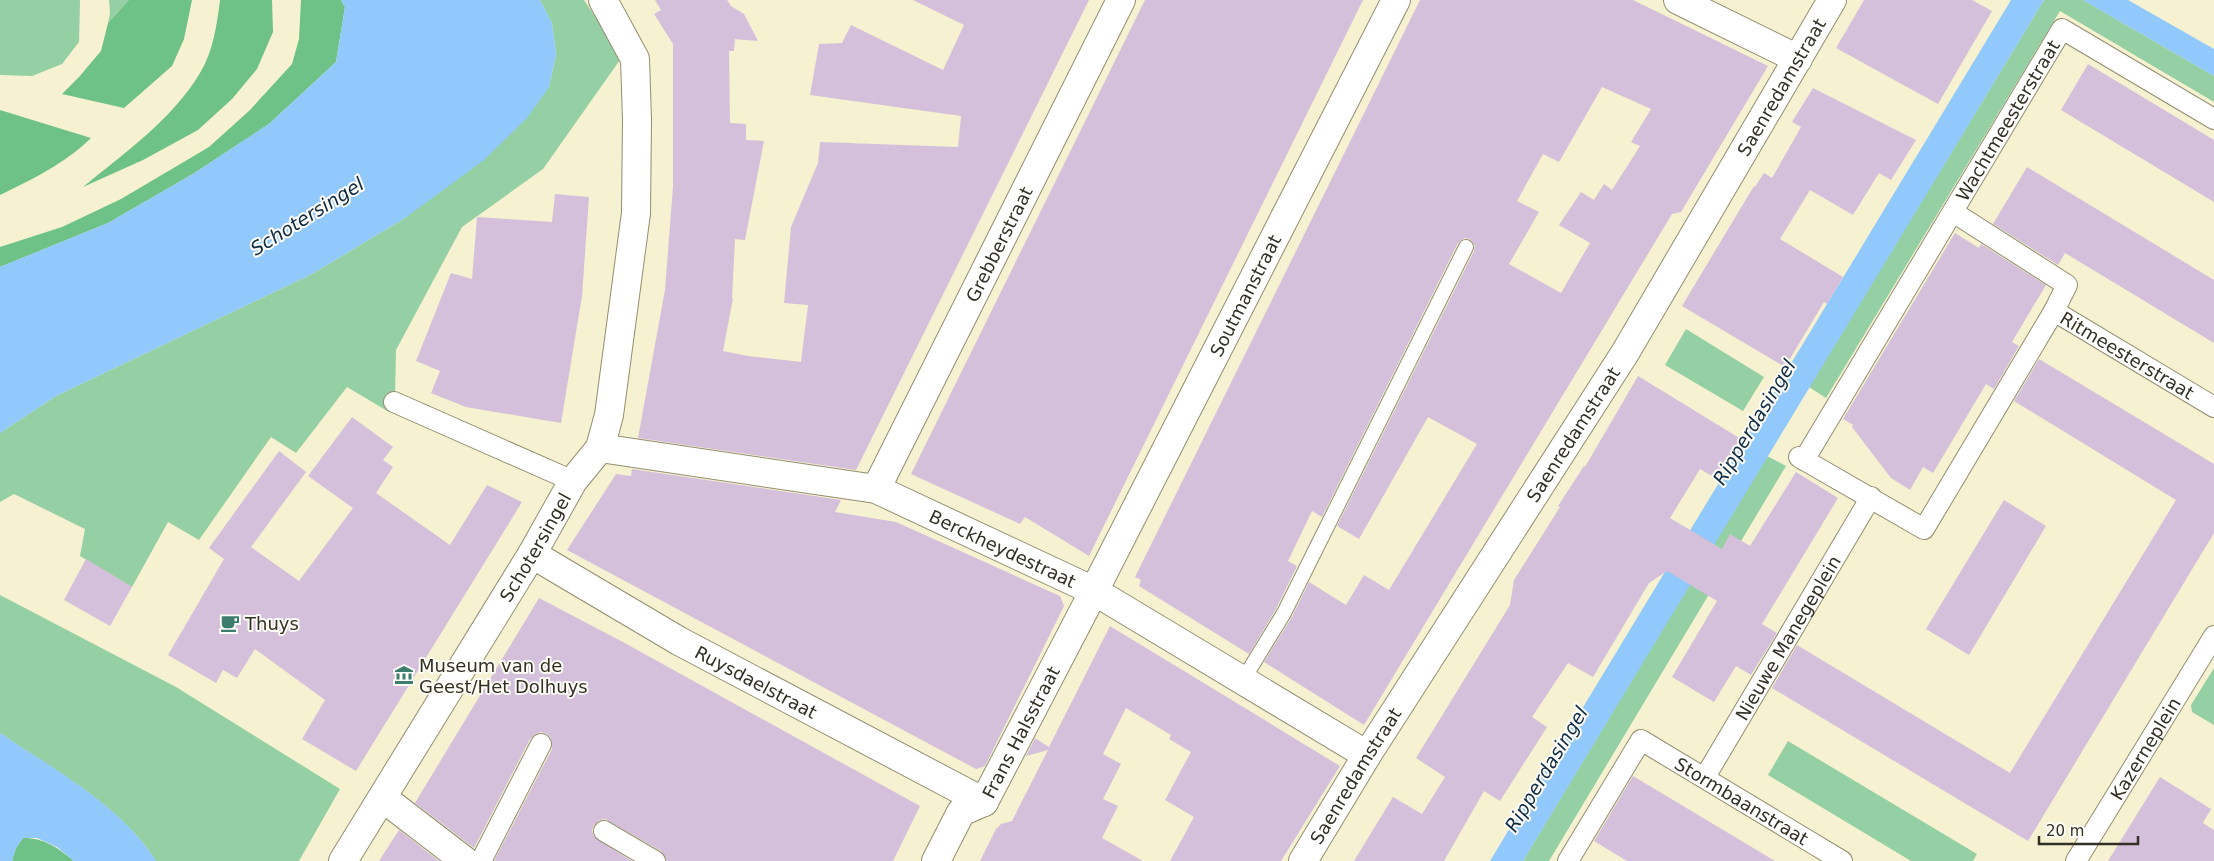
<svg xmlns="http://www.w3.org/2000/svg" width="2214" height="861" font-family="'DejaVu Sans',sans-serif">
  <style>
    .green { fill: #95cfa4 }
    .forest { fill: #6ec187 }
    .water { fill: #91c9fc }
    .building { fill: #d4c0db; fill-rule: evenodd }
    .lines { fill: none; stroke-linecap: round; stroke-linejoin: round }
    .service-casing { stroke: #938e70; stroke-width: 16 }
    .pedestrian-casing { stroke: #938e70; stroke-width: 22 }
    .minor-casing { stroke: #938e70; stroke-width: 30 }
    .service { stroke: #fff; stroke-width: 14 }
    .pedestrian { stroke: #fff; stroke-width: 20 }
    .minor { stroke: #fff; stroke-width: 28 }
    .labels { text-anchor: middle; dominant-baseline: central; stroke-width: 4; stroke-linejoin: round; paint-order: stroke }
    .street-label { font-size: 18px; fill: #323024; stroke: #fefdf7 }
    .poi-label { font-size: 18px; fill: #323024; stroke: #fefdf7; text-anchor: start }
    .water-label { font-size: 19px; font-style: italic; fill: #0d2b45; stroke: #fefdf7 }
  </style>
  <rect width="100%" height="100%" fill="#f6f1d0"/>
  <path class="green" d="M0,0H80L79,42L62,64L32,76L0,75Z
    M109,0H129L108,23L110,14Z
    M540,0H584L622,57L543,169L462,227L396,350L395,396L389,412L347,387L296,453L271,437L199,540L168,522L132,587L80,556L85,529L14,494L0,502V433L56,396L312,274L405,218L549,87L556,54L552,23Z
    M2044,0H2083L2214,76V102L2060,11L1826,398L1809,387Z
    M1686,329L1764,377L1743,411L1665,365Z
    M1767,456L1786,466L1549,861H1523Z
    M0,595L176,687L340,789L299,861H156C122,806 52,769 0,733Z
    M2214,668V725L2192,712L2191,705Z
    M1788,741L1977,854L1973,861H1911L1768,775Z"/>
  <path class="forest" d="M129,0H192L184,39L172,66L124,108L62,94L79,77L101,51L108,23Z
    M220,0H272L273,32L257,69L232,99L198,130L143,160L83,187C124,153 172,120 200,73C213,52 217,24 220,0Z
    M301,0H341L345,7L336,62L269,124L193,174L108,223L0,267V247L62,227L121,199L209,147L250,110L292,64L299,39Z
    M0,110L91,138C66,163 31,180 0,195Z
    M23,838C45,838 58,848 74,861H12L16,848Z"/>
  <path class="water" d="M341,0H540L552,23L556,54L549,87L527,118L484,160L405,218L312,274L56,396L0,433V267L108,223L193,174L269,124L336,62L345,7Z
    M2011,0H2044L1523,861H1490Z
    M2083,0H2128L2214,49V76Z
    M0,733C52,768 122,806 156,861H74L57,847L37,838H23L16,848L12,861H0Z"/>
  <path class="building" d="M655,0H727L731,6L744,14L758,41L735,39L734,51H729L730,123L746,124V140L764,141L745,240L735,239L732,298H733L723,351L748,356L801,362L808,305L784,303L791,227L818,163L820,142L958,147L961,116L810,95L819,44L842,43L851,25L943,70L964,25L913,0H1089L856,470L638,438L665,290L673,186V44L654,14L661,10Z
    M1145,0H1363L1089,556L1025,517L1020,524L911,474Z
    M1420,0H1633L1768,66L1681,212L1672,214L1364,725L1264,662L1292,617L1309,582L1346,605L1364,575L1389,590L1477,444L1428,417L1359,539L1337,526L1474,251L1475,246L1470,239L1465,238L1458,243L1322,517L1312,511L1288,561L1297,566L1276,609L1249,654L1139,586L1141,580L1135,577ZM1602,87L1651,109L1631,142L1640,146L1612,190L1604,184L1594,200L1581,192L1559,225L1590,243L1561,293L1509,264L1539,212L1517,201L1543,154L1559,162Z
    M1864,0H1972L1992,11L1938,104L1836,48Z
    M2088,64L2214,140V202L2061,110Z
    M1813,88L1916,140L1891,180L1879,173L1853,215L1810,190L1780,239L1843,277L1827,304L1824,302L1785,367L1682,306L1754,186L1755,187L1764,173L1772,178L1801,127L1792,122Z
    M2027,167L2214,280V343L2065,253L2058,265L1993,224Z
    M555,194L589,197L582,296L561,423L466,407L431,393L440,371L416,361L451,273L472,279L477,217L552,222Z
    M1955,233L1979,248L1981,244L2046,285L2012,342L2019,346L1994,389L1986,384L1933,473L1923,467L1910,490L1891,478L1852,427L1853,425L1843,419Z
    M2039,359L2214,464V533L2028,841L1772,688L1797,645L2010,773L2176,500L2014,401Z
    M1638,376L1741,439L1717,479L1700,469L1670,518L1722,549L1730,534L1750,546L1796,472L1838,498L1762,624L1777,633L1751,675L1736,666L1714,702L1672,677L1717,601L1667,571L1649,583L1593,677L1568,663L1532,717L1547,727L1500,801L1484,791L1444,861H1354L1393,797L1422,814L1445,777L1416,758L1510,605L1514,580L1560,507L1558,506L1584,466L1585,467Z
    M352,417L393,447L383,460L393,467L376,493L450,545L487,485L522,502L356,771L302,739L325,700L255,649L237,678L223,670L216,683L168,655L224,559L209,548L279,451L306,472L251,547L299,581L353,508L308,476Z
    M632,469L841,500L835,512L896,522L1060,596L1064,606L985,766L976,769L567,550L616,474L631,476Z
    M2004,500L2046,526L1969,655L1926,629Z
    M86,559L132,587L110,626L64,600Z
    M539,598L621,641L920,806L893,861H667L661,851L605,819L599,820L594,825L592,830L594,837L632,861H494L552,749L551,738L547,734L541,732L535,734L530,739L474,848L415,803Z
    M1110,626L1340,766L1281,861H1170L1194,817L1165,800L1191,752L1169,739L1171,735L1126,708L1103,754L1121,764L1103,799L1118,806L1102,838L1143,861H980L996,829L1001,824L1012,821L1048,750L1026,756L1035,738L1049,747Z
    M1633,776L1775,861H1627L1594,841Z
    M2160,777L2211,809L2203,823L2214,830V861H2108Z
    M399,830L439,861H379Z"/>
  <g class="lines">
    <g class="service-casing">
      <path id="service" d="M1243,680L1284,613L1466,247"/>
    </g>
    <g class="pedestrian-casing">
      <g id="pedestrian">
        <path id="s1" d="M1953,212L2067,285L2054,311L2214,407"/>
        <path d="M394,402L573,481"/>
        <path d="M1799,457L1924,529L2054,311"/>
        <path id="s2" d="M1804,460L2062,29L2214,119"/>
        <path id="s3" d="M1705,777L1871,497"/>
        <path d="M604,831L655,861"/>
        <path d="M481,861L541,744"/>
        <path id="s4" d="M1568,861L1641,740L1842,861"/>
        <path id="s5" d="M2076,861L2214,636"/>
      </g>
    </g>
    <g class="minor-casing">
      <g id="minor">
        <path d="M1678,0L1798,59"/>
        <path id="s6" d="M600,448L876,489L1094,591L1367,755"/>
        <path id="s7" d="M876,489L1121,0"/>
        <path id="s8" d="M532,554L679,641L984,802"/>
        <path d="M383,798L465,861"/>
        <path id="s9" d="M343,861L532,554L573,481L600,448L609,415L636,213L637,120L635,59L603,0"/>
        <path id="s10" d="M936,861L961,812L984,802L1094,591L1396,0"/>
        <path id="s11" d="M1303,861L1367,755L1625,353L1832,0"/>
      </g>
    </g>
    <use href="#service" class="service"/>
    <use href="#pedestrian" class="pedestrian"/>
    <use href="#minor" class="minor"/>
  </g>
  <defs>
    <g id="cafe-bare" transform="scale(1.5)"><path d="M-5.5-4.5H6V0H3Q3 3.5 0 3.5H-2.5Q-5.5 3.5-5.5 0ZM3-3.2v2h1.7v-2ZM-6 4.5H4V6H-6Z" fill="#3c7d6d" stroke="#fefdf7" stroke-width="2.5" paint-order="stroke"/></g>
    <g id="museum-bare" transform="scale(1.5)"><path d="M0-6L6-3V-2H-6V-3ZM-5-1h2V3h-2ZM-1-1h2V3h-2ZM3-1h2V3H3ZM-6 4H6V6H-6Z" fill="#3c7d6d" stroke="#fefdf7" stroke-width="2.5" paint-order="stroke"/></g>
  </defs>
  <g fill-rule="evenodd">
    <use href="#cafe-bare" x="230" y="623"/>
    <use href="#museum-bare" x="404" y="675"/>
  </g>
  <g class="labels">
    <g class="street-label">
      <text stroke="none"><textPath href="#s11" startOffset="910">Saenredamstraat</textPath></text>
      <text stroke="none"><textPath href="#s2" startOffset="396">Wachtmeesterstraat</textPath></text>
      <text stroke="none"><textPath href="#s7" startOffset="274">Grebberstraat</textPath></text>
      <text stroke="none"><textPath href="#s10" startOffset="650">Soutmanstraat</textPath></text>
      <text stroke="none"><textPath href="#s1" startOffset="250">Ritmeesterstraat</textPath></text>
      <text stroke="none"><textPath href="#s11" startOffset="505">Saenredamstraat</textPath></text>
      <text stroke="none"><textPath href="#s9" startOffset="368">Schotersingel</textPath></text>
      <text stroke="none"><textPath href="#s6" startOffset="419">Berckheydestraat</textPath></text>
      <text stroke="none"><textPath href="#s3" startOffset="162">Nieuwe Manegeplein</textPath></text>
      <text stroke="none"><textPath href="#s8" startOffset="258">Ruysdaelstraat</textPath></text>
      <text stroke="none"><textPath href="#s10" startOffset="159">Frans Halsstraat</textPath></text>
      <text stroke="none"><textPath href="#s5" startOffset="132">Kazerneplein</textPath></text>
      <text stroke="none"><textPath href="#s11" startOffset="100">Saenredamstraat</textPath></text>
      <text stroke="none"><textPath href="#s4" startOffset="259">Stormbaanstraat</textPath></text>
    </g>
    <g class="poi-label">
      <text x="245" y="623">Thuys</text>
      <text x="419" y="665">Museum van de<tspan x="419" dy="21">Geest/Het Dolhuys</tspan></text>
    </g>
    <g class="water-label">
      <text transform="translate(307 216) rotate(-32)">Schotersingel</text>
      <text transform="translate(1754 422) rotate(-59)">Ripperdasingel</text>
      <text transform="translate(1546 769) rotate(-59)">Ripperdasingel</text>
    </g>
  </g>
  <path d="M2039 836v8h99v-8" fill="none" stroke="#323024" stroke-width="2.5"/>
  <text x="2046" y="836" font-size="15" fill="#323024" stroke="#fefdf7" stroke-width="4" paint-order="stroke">20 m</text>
</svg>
